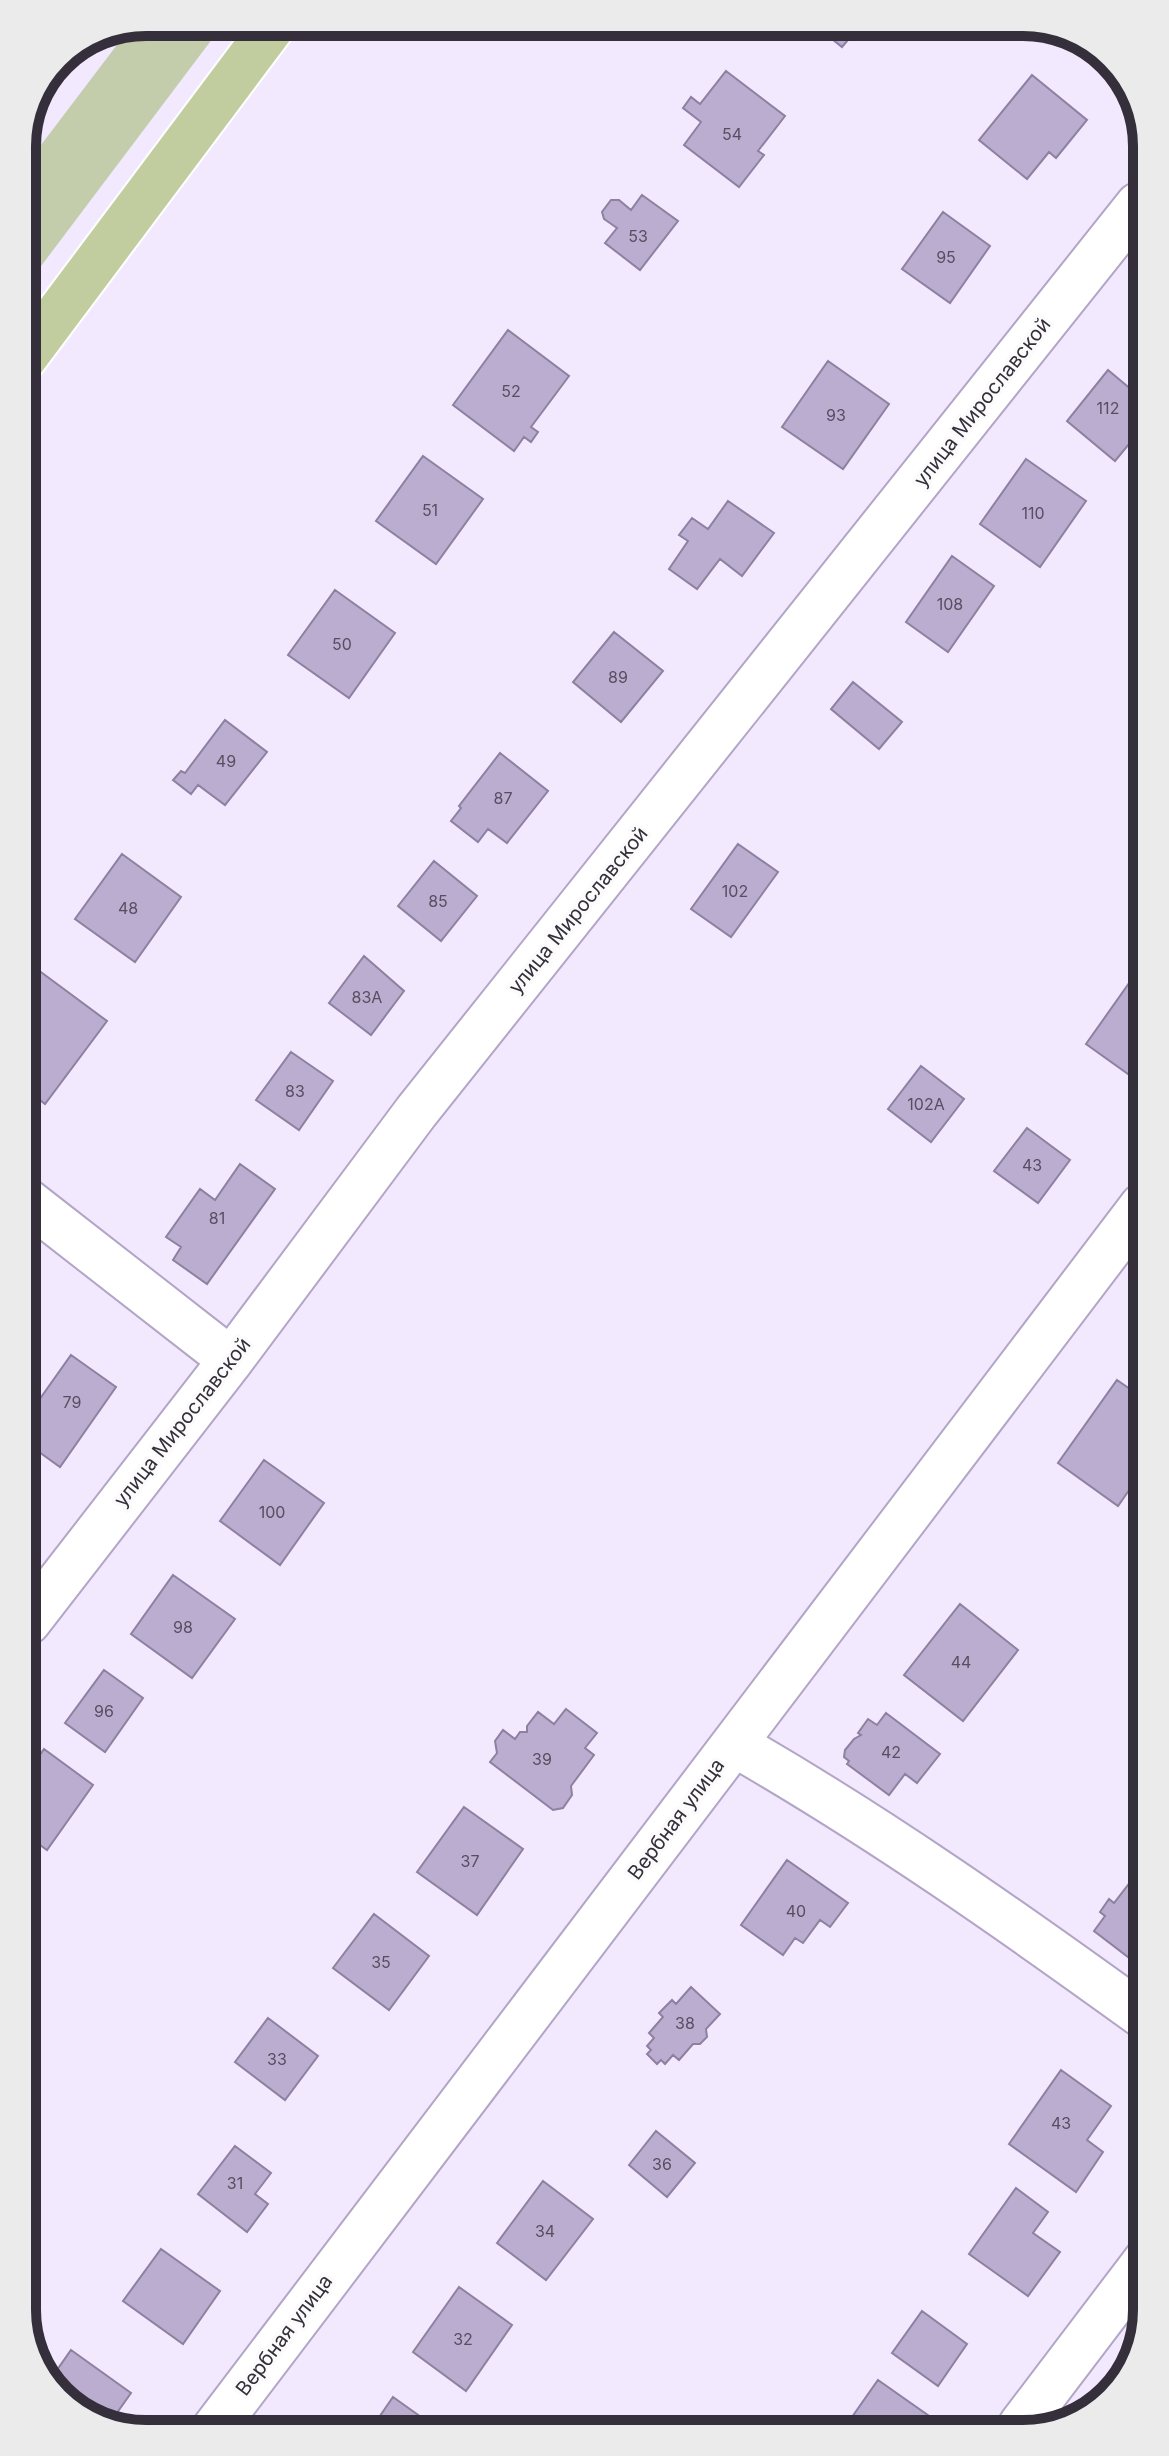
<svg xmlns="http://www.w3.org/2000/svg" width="1169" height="2456" font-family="Inter,sans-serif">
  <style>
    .green { fill: #c4cdab }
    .building { fill: #bbadcf; stroke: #8e80a0; stroke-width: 2 }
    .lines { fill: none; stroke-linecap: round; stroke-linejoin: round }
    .minor-casing { stroke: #b3a5c6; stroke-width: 48 }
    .major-casing { stroke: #fff; stroke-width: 48 }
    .path { stroke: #b3abbe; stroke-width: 5; stroke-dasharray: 2 6; stroke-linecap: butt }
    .minor { stroke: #fff; stroke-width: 44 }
    .major { stroke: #c2cd9f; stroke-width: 44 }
    .labels { text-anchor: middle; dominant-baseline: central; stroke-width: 7; stroke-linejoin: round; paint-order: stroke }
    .number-label { font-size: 16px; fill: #564e61 }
    .street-label { font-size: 20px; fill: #352f3c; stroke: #fbfbfb }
    .rim { fill: none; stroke: #352f3c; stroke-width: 10 }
  </style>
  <rect width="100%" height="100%" fill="#f2e9ff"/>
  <path class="green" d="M146,22H225L23,290L22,170L129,29Z"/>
  <path class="building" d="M798,22H863L842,47L812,23L807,29Z
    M1053,30L1098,47L1101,51L1092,62Z
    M726,71L785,116L758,151L764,155L739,187L684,145L701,122L683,108L691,97L700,104Z
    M1032,75L1087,120L1056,158L1049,152L1027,179L979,140Z
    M642,195L678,221L640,270L605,243L617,228L604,219L602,212L611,200H619L631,210Z
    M943,212L990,246L950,303L902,269Z
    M508,330L569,376L531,427L538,432L531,442L524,437L514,451L453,405Z
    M828,361L889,404L843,469L782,427Z
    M1108,370L1139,396V432L1115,461L1067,421Z
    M423,456L483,499L436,564L376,521Z
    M1026,459L1086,501L1040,567L980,524Z
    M728,501L774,533L742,576L720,559L697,589L669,569L688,541L679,535L692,518L708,529Z
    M952,556L994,586L948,652L906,622Z
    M335,590L395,633L349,698L288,655Z
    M614,632L663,671L621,722L573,682Z
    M853,682L902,722L879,749L831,709Z
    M225,720L267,752L225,805L198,785L191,794L173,780L181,771L185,773Z
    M500,753L548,791L507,843L488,829L478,842L451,821L461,808L459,806Z
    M738,844L778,872L731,937L691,909Z
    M122,854L181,897L135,962L75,919Z
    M434,861L477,896L441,941L398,906Z
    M364,956L404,991L371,1035L329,1003Z
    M26,961L107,1021L45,1104L30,1092L26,1096Z
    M1132,979L1141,986L1142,1084L1086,1044Z
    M291,1052L333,1081L299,1130L256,1100Z
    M921,1066L964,1099L931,1142L888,1109Z
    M1027,1128L1070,1160L1038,1203L994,1171Z
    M240,1164L275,1189L207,1284L173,1260L181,1247L166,1237L200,1189L215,1200Z
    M71,1355L116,1387L60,1467L28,1444L27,1417Z
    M1117,1380L1143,1398V1470L1118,1506L1058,1463Z
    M264,1460L324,1503L280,1565L220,1521Z
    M173,1575L235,1619L192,1678L131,1634Z
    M960,1604L1018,1650L963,1721L904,1675Z
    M104,1670L143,1698L105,1752L65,1723Z
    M566,1709L597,1733L585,1748L594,1755L571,1786L572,1795L563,1808L553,1810L490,1762L497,1753L495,1741L503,1730L515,1739L520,1732H527V1726L538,1712L554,1724Z
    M886,1713L940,1754L917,1783L905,1774L889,1795L847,1764L849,1761L844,1757L845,1750L854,1739L861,1735L858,1733L868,1719L877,1725Z
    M44,1749L93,1785L47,1850L29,1837V1771Z
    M464,1807L523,1849L477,1915L417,1872Z
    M787,1860L848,1903L830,1927L820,1920L803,1943L795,1938L783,1955L741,1925Z
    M1128,1885L1145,1899L1146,1958L1134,1949L1128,1957L1094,1931L1105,1916L1100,1912L1109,1899L1114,1903Z
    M374,1914L429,1956L389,2010L333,1968Z
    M691,1987L720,2014L706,2029L707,2037L700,2044H693L679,2060L673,2055L665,2064L661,2060L657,2064L647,2054L651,2050L647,2046L654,2038L649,2033L663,2017L659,2013L672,2000L676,2004Z
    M268,2018L318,2056L285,2100L235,2062Z
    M1061,2070L1111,2106L1087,2140L1103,2152L1076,2192L1009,2144Z
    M656,2131L695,2163L667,2197L629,2165Z
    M235,2146L271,2173L255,2194L268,2204L247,2232L198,2194Z
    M543,2181L593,2219L546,2280L497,2243Z
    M1016,2188L1048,2212L1033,2233L1060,2252L1028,2296L969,2254Z
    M161,2249L220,2291L183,2344L123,2301Z
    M459,2287L512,2325L466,2391L413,2352Z
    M922,2311L967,2344L938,2386L892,2353Z
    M71,2350L131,2393L109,2424L77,2413L50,2380Z
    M878,2380L932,2418L926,2426L845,2427Z
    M393,2397L428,2422L422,2431L369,2432Z"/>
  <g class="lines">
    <g class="minor-casing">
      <path id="minor" d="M27,1201L231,1360
        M28,1622L231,1360L416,1112L1138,205
        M734,1744C877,1826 1012,1921 1146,2018
        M1021,2425L1147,2259
        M211,2433L1142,1206"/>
    </g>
    <g class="major-casing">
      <path id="major" d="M23,360L276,22"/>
    </g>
    <path class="path" d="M43,93L73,52"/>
    <use href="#minor" class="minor"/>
    <use href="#major" class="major"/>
  </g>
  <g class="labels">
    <g class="number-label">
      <text x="732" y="134">54</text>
      <text x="638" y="236">53</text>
      <text x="946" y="257">95</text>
      <text x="511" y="391">52</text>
      <text x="1108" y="408">112</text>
      <text x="836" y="415">93</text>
      <text x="430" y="510">51</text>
      <text x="1033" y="513">110</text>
      <text x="950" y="604">108</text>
      <text x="342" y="644">50</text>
      <text x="618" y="677">89</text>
      <text x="226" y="761">49</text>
      <text x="503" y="798">87</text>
      <text x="735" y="891">102</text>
      <text x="438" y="901">85</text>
      <text x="128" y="908">48</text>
      <text x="367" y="997">83А</text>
      <text x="295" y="1091">83</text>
      <text x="926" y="1104">102А</text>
      <text x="1032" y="1165">43</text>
      <text x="217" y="1218">81</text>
      <text x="72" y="1402">79</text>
      <text x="272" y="1512">100</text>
      <text x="183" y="1627">98</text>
      <text x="961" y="1662">44</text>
      <text x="104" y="1711">96</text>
      <text x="891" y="1752">42</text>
      <text x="542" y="1759">39</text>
      <text x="470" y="1861">37</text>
      <text x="796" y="1911">40</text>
      <text x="381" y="1962">35</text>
      <text x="685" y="2023">38</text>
      <text x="277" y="2059">33</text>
      <text x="1061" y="2123">43</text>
      <text x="662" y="2164">36</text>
      <text x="235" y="2183">31</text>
      <text x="545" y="2231">34</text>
      <text x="463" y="2339">32</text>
    </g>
    <g class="street-label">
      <text transform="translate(982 402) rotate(-52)">улица Мирославской</text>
      <text transform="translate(578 910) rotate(-51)">улица Мирославской</text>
      <text transform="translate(182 1422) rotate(-52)">улица Мирославской</text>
      <text transform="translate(676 1819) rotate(-53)">Вербная улица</text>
      <text transform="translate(284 2335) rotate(-53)">Вербная улица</text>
    </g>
  </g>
  <path d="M0 0H1169V2456H0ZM146 36H1023A110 110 0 0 1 1133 146V2310A110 110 0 0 1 1023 2420H146A110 110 0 0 1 36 2310V146A110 110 0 0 1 146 36Z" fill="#ebebec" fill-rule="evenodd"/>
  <path class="rim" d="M146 36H1023A110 110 0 0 1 1133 146V2310A110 110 0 0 1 1023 2420H146A110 110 0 0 1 36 2310V146A110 110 0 0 1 146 36Z"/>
</svg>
